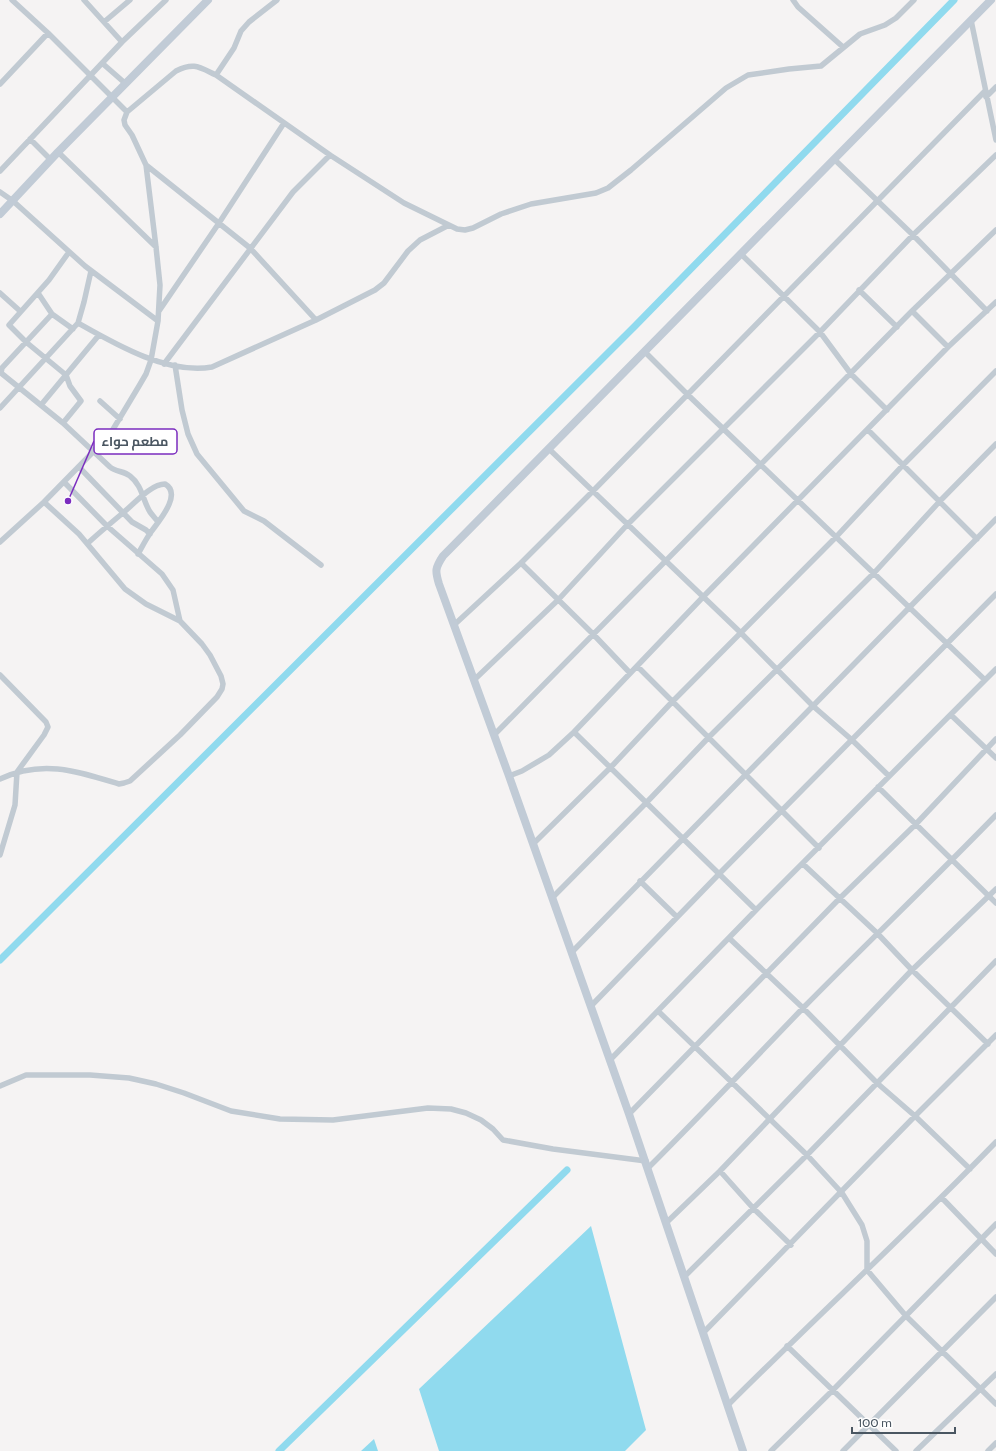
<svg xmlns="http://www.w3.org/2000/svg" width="996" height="1451" font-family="Cabin,Cairo,sans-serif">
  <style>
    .water { fill: #90daee }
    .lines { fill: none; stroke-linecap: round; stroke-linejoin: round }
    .canal { stroke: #90daee; stroke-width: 7 }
    .street { stroke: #c1cad2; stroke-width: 5.5 }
    .secondary { stroke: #c1cbd6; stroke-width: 8 }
    .leader { fill: none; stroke: #7b2cbf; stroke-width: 1.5 }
    .callout-dot { fill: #7b2cbf; stroke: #fff; stroke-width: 1.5 }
    .callout { fill: #fff; stroke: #7b2cbf; stroke-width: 1.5 }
    .callout-label { font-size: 13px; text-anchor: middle; font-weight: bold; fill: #4a5661 }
  </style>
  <rect width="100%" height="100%" fill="#f5f3f3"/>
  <path class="water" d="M591,1226L646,1430L625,1451H439L419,1389Z
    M374,1439L378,1451H361Z"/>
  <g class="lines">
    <path class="canal" d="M0,960L635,326L954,0
      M279,1451L567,1170"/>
    <path class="street" d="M12,0L48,33L127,112
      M84,0L122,42
      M793,0L798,7L843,47
      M971,20L996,140
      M104,22L130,0
      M102,63L126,84
      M216,75L234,48L241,31L249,22L277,0
      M0,84L48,33
      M986,97L996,87
      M30,139L51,160
      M58,152L156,247
      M835,160L913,235L987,311
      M146,165L250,248L316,320
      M0,171L122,42L166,0
      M0,192L13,201L85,266L158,321
      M741,254L820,332L851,374L887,410
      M859,290L897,327
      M0,293L20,311
      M38,293L52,314L73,329
      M159,311L219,223L284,123
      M912,311L948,347
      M52,314L2,368L1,373L63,423L110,467C116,472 124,471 130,476C142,485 143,501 150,512C153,516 156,519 158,522
      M78,323C115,344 168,375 212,367L316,320L375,290L384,283L408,251L420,240L449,225
      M645,352L687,394L985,680
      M164,364L293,192L330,155
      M175,365L182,410L188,434L197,454L244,511L264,521L321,565
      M100,401L120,419
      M41,405L99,335
      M0,408L78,323L84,302L91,271
      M63,423L81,401L70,386L66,375L26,342L9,325L49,280L69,252
      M868,430L977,539
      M549,449L740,632L813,706L852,740L889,776
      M79,467L132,522L146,530L150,534
      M64,482L107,526L162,574L173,590L180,621
      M0,542L44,502L93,452L112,431L139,386L146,374L151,360L158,321L160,285L156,247L146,165L132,135L125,125L124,120L127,112L176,71C194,62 199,67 216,75L330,155L404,203L457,229L465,230L473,228L501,214L531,204L596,193L608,188L631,170L726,88L748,75L789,69L821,66L860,34L885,25L896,18L914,0
      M88,543C100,532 112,522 124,512C135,503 151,484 165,484C183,494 158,522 151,532C146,539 142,547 138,554
      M521,563L594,635L630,673
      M454,625L521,563L593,491L985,91
      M637,666L819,848
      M0,675L46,722L48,727L44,735L17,772L15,805L0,855
      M474,680L558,600L627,525L820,332L913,235L996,155
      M951,715L996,758
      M574,732L756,910
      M494,735L912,311L996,230
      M509,776L522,771L549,755L574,732L703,597L948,347L996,302
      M0,779C42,759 77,771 119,784L124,783L130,781L180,735L217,697L222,689L223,684L221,676L210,655L202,644L180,621L146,604L125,589L79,534L44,502
      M878,787L996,903
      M533,844L611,767L672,702L836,537L903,465L996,371
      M803,864L877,933L912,970L988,1044
      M640,881L677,917
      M553,897L647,802L709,737L874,573L940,501L996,444
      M729,938L803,1008L877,1083L915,1116L970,1169
      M572,952L996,519
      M591,1006L719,874L996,594
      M658,1011L807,1155L842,1193L862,1225L867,1241V1270L906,1316L996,1404
      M610,1060L756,910L996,669
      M0,1086L26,1075H90L129,1078L156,1084L184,1093L231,1111L280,1119L333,1120L428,1108L451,1109L466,1113L481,1120L493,1129L503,1140L553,1149L646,1161
      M629,1114L840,898L915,825L996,739
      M648,1168C701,1115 752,1061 804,1007C867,943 933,880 996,815
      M720,1171L753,1208L791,1245
      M942,1198L996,1254
      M666,1223L720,1171L912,970L996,889
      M684,1277L807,1155L996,961
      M703,1333L915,1116L996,1035
      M787,1346L896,1451
      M727,1406C816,1317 909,1232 996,1142
      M771,1451L832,1391L996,1224
      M843,1451L996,1297
      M916,1451L996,1374
      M988,1451L996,1443"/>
    <path class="secondary" d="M0,214L58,152L208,0
      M743,1451L629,1114L509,776L439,584C435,571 435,568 443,556L991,0"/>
  </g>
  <path class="leader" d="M68 501L94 441"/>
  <circle class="callout-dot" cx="68" cy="501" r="4"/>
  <rect class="callout" x="94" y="429" width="83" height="25" rx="4"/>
  <g class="callout-label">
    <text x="135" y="446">مطعم حواء</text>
  </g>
  <path d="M852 1427v6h103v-6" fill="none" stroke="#4a5661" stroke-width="2"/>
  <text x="858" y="1427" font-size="12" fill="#4a5661" stroke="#ffffff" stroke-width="3" paint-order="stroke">100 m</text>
</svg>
